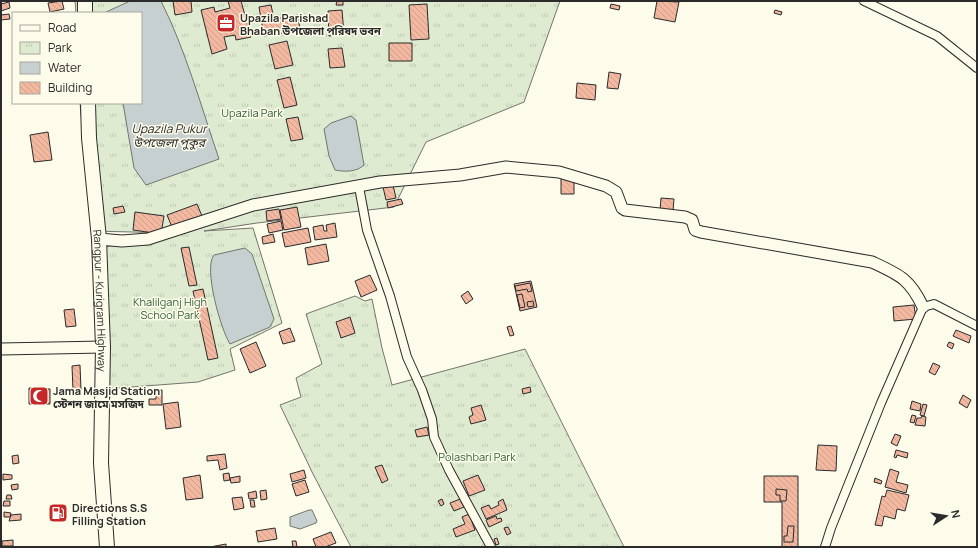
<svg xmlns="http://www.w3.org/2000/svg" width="978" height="548" font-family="Manrope,'Noto Sans Bengali',sans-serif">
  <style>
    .park { fill: url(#park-tufts); stroke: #74746e }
    .water { fill: #c7d0d0; stroke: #74746e }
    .building { fill: url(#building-back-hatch); stroke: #2b2b2b }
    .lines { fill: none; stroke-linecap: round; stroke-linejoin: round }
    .street-casing { stroke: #2b2b2b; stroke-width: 10 }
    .secondary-casing { stroke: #2b2b2b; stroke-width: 13 }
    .highway-casing { stroke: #2b2b2b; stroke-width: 16 }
    .street { stroke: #fdfbea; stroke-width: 8 }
    .secondary { stroke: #fdfbea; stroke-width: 11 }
    .highway { stroke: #fdfbea; stroke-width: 14 }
    .labels { text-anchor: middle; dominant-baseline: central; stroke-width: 3; stroke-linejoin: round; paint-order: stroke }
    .poi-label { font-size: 11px; font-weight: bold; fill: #2b2b2b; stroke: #fdfbea; text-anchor: start }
    .park-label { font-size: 11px; fill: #34623c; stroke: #fdfbea }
    .street-label { font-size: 11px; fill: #2b2b2b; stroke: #fdfbea }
    .water-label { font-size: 12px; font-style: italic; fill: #2b2b2b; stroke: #fdfbea }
  </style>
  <defs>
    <pattern id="park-tufts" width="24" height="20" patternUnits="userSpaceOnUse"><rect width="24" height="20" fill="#deebd1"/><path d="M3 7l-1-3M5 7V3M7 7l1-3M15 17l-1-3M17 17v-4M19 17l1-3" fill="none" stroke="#bfcab4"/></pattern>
    <pattern id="building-back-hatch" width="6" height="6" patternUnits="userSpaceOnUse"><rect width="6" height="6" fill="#f2b8a0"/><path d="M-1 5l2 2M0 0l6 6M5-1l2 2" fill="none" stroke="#d09e8a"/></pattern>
  </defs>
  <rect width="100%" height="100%" fill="#fdfbea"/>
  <path class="park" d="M75,1H560L524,102L426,142L394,207L257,223L204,231L253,228L282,323L230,349L235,370L198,382L105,389L93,267L95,249L173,233L92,231L80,103H141V13H76Z
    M355,296L365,301L372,299L382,348L392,385L525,349L624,547H351L313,474L280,405L301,397L296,378L322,364L306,314Z"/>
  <path class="water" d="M130,1H161C186,51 201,106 219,159L146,185L134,168L123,103H141V13H104Z
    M351,116L356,120L364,165C357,172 345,172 335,170L329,156L324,129L331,123Z
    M245,248L252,254L274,319L270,327L230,344C221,330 203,268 214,255Z
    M309,510H312L317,521L316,523L300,529L290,526V517Z"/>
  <path class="building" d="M62,1L64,9L50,12L48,3Z
    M173,1H191L192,12L175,15Z
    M228,1H241L251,37L236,40L235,35L224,37L227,49L212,54L201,10L214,7L215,12L230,8Z
    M337,1H343V5H336Z
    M657,1L679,2L675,22L654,18Z
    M9,2L10,8L1,11V4Z
    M427,4L429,39L411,40L409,5Z
    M611,4L620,6L619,10L610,8Z
    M271,5L274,19L298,15L300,30L264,36L259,7Z
    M342,10L344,34L329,36L328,11Z
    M775,10L782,12L781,15L774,13Z
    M9,14L10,19L1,20V15Z
    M287,41L293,65L275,69L269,45Z
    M389,43H412V61H389Z
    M342,48L345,67L330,68L328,49Z
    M609,72L621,74L618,89L607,88Z
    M290,77L297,105L284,108L277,80Z
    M577,83L596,85L595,100L576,98Z
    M298,117L303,139L291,141L286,119Z
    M48,132L52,160L34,162L30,135Z
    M561,178H574V194H561Z
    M393,185L396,198L386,200L383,187Z
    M661,198L674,199L673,211L660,210Z
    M401,199L403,204L388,208L387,202Z
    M197,204L202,216L172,227L167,215Z
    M123,206L125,212L114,214L113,208Z
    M297,207L301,227L284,230L280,210Z
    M279,209L281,219L267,221L266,211Z
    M135,212L164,216L161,234L133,230Z
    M281,221L283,230L269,233L267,224Z
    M335,223L337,237L315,240L313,227L323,225L324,231H327L326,225Z
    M308,228L311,242L285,247L282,233Z
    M273,234L275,242L263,244L262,237Z
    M326,244L329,261L308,265L305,248Z
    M189,247L197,285L189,286L181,248Z
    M370,275L377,290L361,297L355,281Z
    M531,281L537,307L520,311L514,284Z
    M530,283L532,291L528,292L527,289L516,291L515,286Z
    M203,289L218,358L208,360L193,291Z
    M468,291L473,299L466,304L461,296Z
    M522,294L525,307L520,308L517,295Z
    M533,301L534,306L528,307L527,302Z
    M914,305L916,319L894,321L893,307Z
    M74,309L76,326L66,327L64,310Z
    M350,317L355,333L341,338L336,322Z
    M511,326L514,335L510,336L507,327Z
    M290,328L295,341L283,344L279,332Z
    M956,330L971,336L969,343L953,336Z
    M256,342L266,366L250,373L240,349Z
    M949,342L954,344L952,349L947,346Z
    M933,363L940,366L935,375L929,372Z
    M80,365L81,390H73L72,366Z
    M530,387L531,392L523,394L522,389Z
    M29,388L50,389V404H29Z
    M156,390H162V405H149V399H156Z
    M963,395L971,400L967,408L959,403Z
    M912,401L921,404L920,411L910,409Z
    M178,402L181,427L166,429L163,404Z
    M923,404L927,405L924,416L920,415Z
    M481,405L486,420L471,424L469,417L473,415L471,408Z
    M912,415L916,416L914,423L910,422Z
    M922,416L926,417L925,426L915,425L917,418H921Z
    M427,427L429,435L417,437L415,430Z
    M895,434L901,436L897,446L891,443Z
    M818,445L837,446L836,471L816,470Z
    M896,450L908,453L907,458L897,455L896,458L894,457Z
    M225,454L227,468L220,470L218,460L207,461V456Z
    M18,455L19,463L13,464L12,456Z
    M382,465L388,480L382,483L375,467Z
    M890,469L899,472L896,482L908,485L906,493L885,487Z
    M304,470L306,478L292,482L290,474Z
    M229,473L230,480L224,481L223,474Z
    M3,474L12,475V479L3,480Z
    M200,475L203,498L186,500L183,478Z
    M478,475L485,490L469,496L463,481Z
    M240,476V482L231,483L230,478Z
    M764,476H798V547H782V502H764Z
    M875,478L882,481L881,484L874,482Z
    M305,480L309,492L296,496L292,484Z
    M18,484V489L12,490L11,485Z
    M776,489L787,490L786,501H780V495H776Z
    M266,490L267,499L261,500L260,491Z
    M887,490L909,495L905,511L897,509L895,519L884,516L882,526L875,525L882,496L885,497Z
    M256,491L257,498L249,499L248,493Z
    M7,495H11L12,499H6Z
    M242,497L244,508L234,510L232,498Z
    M442,499L444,504L441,506L438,501Z
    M460,499L464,507L454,511L450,503Z
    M503,499L507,510L486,519L481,508L489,505L491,509L499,505L498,502Z
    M250,500H254L255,507H251Z
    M4,501H10V506H3Z
    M4,512L11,513L10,517H4Z
    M21,514V520L9,521L11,515Z
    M469,514L475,530L456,537L453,529L465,524L462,517Z
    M496,516L497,519L501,518L502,521L489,527L486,520Z
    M788,526H794L793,542H784V536H787Z
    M508,527L511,533L507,535L504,528Z
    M275,528L277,539L258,542L256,531Z
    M331,532L336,543L325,547H316L313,539Z
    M497,538L499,544L496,545L494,539Z
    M13,540V546H2V541Z
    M292,541H296L297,547H293Z
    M226,544V547H210Z"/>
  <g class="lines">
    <g class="street-casing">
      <path id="street" d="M864,1L937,36L977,68
        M359,187L367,230L390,296L407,357L422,390L432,419L434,437L449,470L491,547
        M825,547L831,528L881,403L923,307L934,304L977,326"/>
    </g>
    <g class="secondary-casing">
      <path id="secondary" d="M99,239L122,241L148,239L253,205L380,182L460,175L506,167L559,172L606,186L616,192L622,208L625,210L685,217L692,220L695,230L701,232L872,262C900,275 910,279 923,307
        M1,349L103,347"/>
    </g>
    <g class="highway-casing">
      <g id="highway">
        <path d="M85,1V13"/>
        <path id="s1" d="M88,103L89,138L99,239L103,347L101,463L107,547"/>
      </g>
    </g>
    <use href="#street" class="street"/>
    <use href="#secondary" class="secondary"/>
    <use href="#highway" class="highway"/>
  </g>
  <defs>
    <g id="office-square" transform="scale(1)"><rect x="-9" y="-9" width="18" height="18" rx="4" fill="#c62828" stroke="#fdfbea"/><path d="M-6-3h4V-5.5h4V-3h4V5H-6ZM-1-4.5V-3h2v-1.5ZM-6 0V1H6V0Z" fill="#fff"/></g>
    <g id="mosque-square" transform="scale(1)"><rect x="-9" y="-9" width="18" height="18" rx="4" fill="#c62828" stroke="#fdfbea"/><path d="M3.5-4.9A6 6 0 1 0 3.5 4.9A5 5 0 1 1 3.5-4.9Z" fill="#fff"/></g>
    <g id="fuel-square" transform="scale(1)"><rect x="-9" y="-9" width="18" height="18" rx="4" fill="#c62828" stroke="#fdfbea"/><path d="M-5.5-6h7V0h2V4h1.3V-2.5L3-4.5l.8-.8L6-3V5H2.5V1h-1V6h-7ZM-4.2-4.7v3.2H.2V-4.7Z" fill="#fff"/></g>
  </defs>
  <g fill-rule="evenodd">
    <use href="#office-square" x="226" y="23"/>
    <use href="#mosque-square" x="39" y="396"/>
    <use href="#fuel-square" x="58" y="513"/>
  </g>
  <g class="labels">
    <g class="poi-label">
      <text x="240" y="17">Upazila Parishad<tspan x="240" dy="13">Bhaban উপজেলা পরিষদ ভবন</tspan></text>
      <text x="53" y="390">Jama Masjid Station<tspan x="53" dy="13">স্টেশন জামে মসজিদ</tspan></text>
      <text x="72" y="507">Directions S.S<tspan x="72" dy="13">Filling Station</tspan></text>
    </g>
    <g class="park-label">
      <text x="252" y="112">Upazila Park</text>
      <text x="170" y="301">Khalilganj High<tspan x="170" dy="13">School Park</tspan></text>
      <text x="477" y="456">Polashbari Park</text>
    </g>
    <g class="street-label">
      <text stroke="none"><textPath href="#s1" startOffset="198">Rangpur - Kurigram Highway</textPath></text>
    </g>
    <g class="water-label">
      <text x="169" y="128">Upazila Pukur<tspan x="169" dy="14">উপজেলা পুকুর</tspan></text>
    </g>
  </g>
  <rect width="978" height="548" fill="none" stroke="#2b2b2b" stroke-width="4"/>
  <rect x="12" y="12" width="130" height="92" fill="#fdfbea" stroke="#a9a89e"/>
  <rect x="20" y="25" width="20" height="6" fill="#fdfbea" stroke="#a9a89e"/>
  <text x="48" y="32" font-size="12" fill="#2b2b2b">Road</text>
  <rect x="20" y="42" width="20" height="12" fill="url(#park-tufts)" stroke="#a9a89e"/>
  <text x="48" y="52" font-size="12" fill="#2b2b2b">Park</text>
  <rect x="20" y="62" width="20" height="12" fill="#c7d0d0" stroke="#a9a89e"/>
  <text x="48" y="72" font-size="12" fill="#2b2b2b">Water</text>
  <rect x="20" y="82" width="20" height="12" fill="url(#building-back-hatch)" stroke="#a9a89e"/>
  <text x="48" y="92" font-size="12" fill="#2b2b2b">Building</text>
  <g transform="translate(946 516) rotate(78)" stroke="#fdfbea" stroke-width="3" paint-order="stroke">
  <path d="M0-3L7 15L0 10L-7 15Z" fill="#2b2b2b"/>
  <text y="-6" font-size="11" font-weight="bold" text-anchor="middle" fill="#2b2b2b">N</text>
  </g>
</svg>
